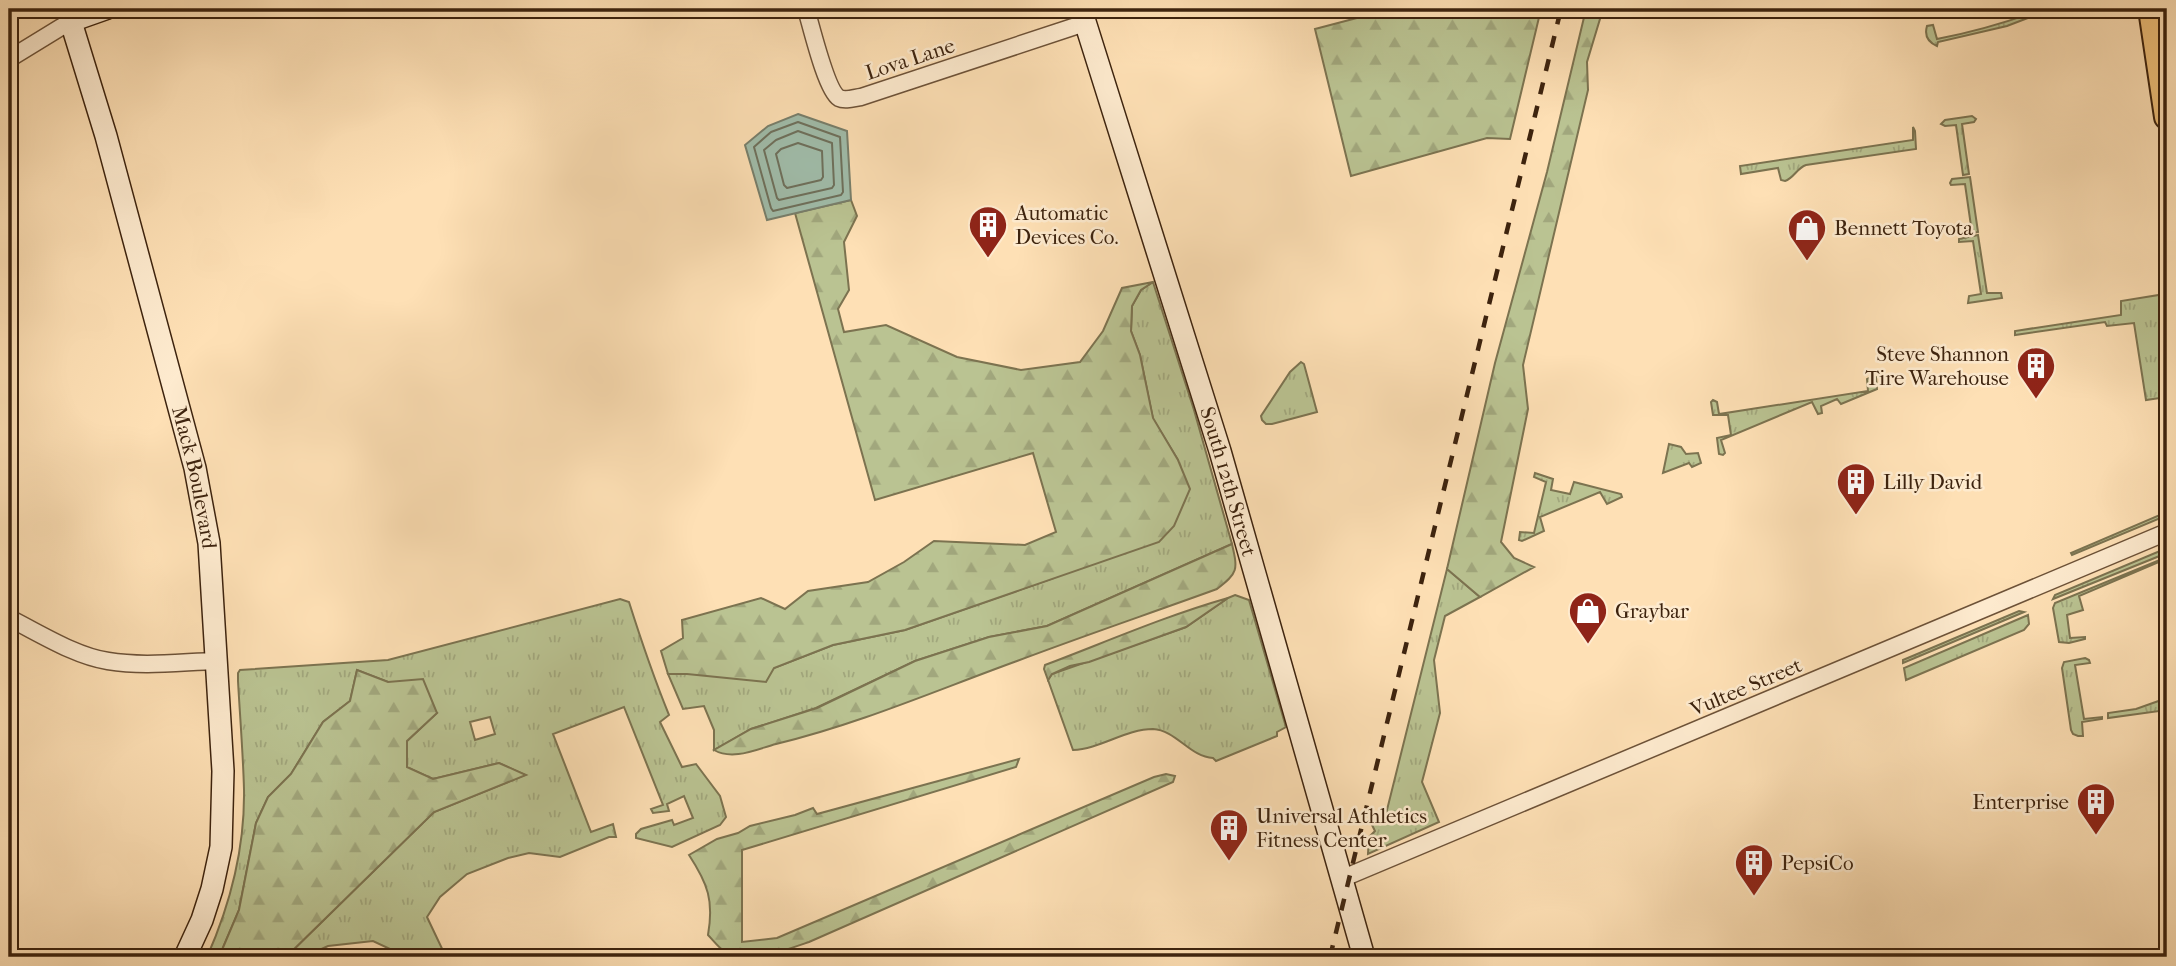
<svg xmlns="http://www.w3.org/2000/svg" width="2176" height="966" font-family="'IM FELL French Canon',serif">
  <style>
    .grass { fill: url(#grass-tufts); stroke: #7c7350; stroke-width: 2; fill-rule: evenodd }
    .forest { fill: url(#forest-firs); stroke: #7c7350; stroke-width: 2 }
    .water { fill: #a0bdab; stroke: #787f6c; stroke-width: 2 }
    .lines { fill: none; stroke-linecap: round; stroke-linejoin: round }
    .shore { stroke: #6e705c; stroke-width: 2 }
    .street-casing { stroke: #6d5238; stroke-width: 19 }
    .secondary-casing { stroke: #3d230e; stroke-width: 24 }
    .primary-casing { stroke: #3d230e; stroke-width: 28 }
    .street { stroke: #feebcf; stroke-width: 16 }
    .secondary { stroke: #feebcf; stroke-width: 21 }
    .primary { stroke: #efc07a; stroke-width: 24 }
    .rail { stroke: #3d230e; stroke-width: 4.5; stroke-dasharray: 12 12; stroke-linecap: butt }
    .labels { text-anchor: middle; dominant-baseline: central; stroke-width: 5; stroke-linejoin: round; paint-order: stroke }
    .street-label { font-size: 21px; fill: #3d230e; stroke: #feebcf }
    .poi-label { font-size: 21px; fill: #3d230e; stroke: #feebcf; text-anchor: start }
  </style>
  <defs>
    <pattern id="grass-tufts" width="24" height="20" patternUnits="userSpaceOnUse" patternTransform="scale(1.75)"><rect width="24" height="20" fill="#bac392"/><path d="M3 7l-1-3M5 7V3M7 7l1-3M15 17l-1-3M17 17v-4M19 17l1-3" fill="none" stroke="#a1a77d"/></pattern>
    <pattern id="forest-firs" width="22" height="20" patternUnits="userSpaceOnUse" patternTransform="scale(1.75)"><rect width="22" height="20" fill="#bac392"/><path d="M5 1l3.5 6h-7zM16 11l3.5 6h-7z" fill="#a1a77d"/></pattern>
  </defs>
  <rect width="100%" height="100%" fill="#fee0b5"/>
  <filter id="stains"><feTurbulence type="fractalNoise" baseFrequency=".00286" numOctaves="4"/><feColorMatrix values="0 0 0 0 .2 0 0 0 0 .09 0 0 0 0 .02 0 0 0 .5 -.17"/></filter>
  <radialGradient id="worn" r=".72"><stop offset=".6" stop-color="#630" stop-opacity="0"/><stop offset="1" stop-color="#630" stop-opacity=".3"/></radialGradient>
  <path class="grass" d="M2043,9H2051L2007,26L1938,42L1937,46C1928,42 1924,36 1927,26L1933,25L1937,39C1974,32 2008,22 2043,9Z
    M1972,116L1976,119L1974,122L1962,124L1969,174L1963,175L1956,125L1945,126L1941,124L1945,120Z
    M1913,127L1915,131L1916,149L1806,165C1797,168 1794,178 1785,181L1781,180L1778,168L1741,174L1740,166L1913,140Z
    M1970,177L1978,232L1972,233L1965,184L1951,185L1950,183L1952,179Z
    M1978,235L1987,293H2001L2002,298L1968,303L1969,296L1981,294L1973,241L1959,242V239Z
    M1153,282L1194,410L1232,544L1047,626L989,637L915,661L816,708L751,729L714,750V730L704,706L683,709L668,674L774,668L833,645L905,630L1054,578L1178,460L1153,419L1140,355L1131,331L1132,306L1141,290Z
    M2165,294L2167,304V397L2146,400L2134,323L2107,326L2105,322L2015,335V331L2121,315V301Z
    M1301,362L1304,364L1317,412L1272,424H1266L1262,420L1261,416L1290,372Z
    M1873,376L1876,377L1877,389L1841,404L1837,399L1821,406L1822,413L1818,414L1812,402L1721,440L1725,453L1723,455L1719,454L1717,438L1731,435L1728,415H1713L1711,402L1713,400L1717,402L1719,414L1868,391L1867,379Z
    M1669,444L1681,447L1686,454L1698,453L1701,463L1692,467L1689,463L1663,473Z
    M1535,473L1553,479L1551,490L1570,494L1574,482L1621,494L1622,497L1607,504L1600,492L1540,517L1544,531L1522,541L1519,540L1520,532L1534,533L1546,482L1534,477Z
    M2162,514L2163,517L2072,555L2071,553Z
    M2167,548V553L2053,599L2055,595Z
    M2167,557V562L2161,561L2079,596L2083,610L2067,615L2070,638L2085,637V639L2069,643L2059,642L2053,608L2055,603Z
    M1447,569L1480,597L1445,616L1434,660L1440,713L1422,782L1439,822L1368,854L1369,837L1375,831L1370,821L1385,818Z
    M1235,595L1249,600L1286,727L1277,732V736L1216,761L1213,758C1190,757 1176,730 1153,729C1126,729 1100,749 1073,750L1048,680L1052,674L1186,627L1228,598Z
    M620,599L629,602C641,640 654,678 669,715L660,722L682,767L696,764L720,796L726,817L720,825L672,847L636,838V834L641,829L672,820L674,825L693,818L684,796L667,804L669,811L653,813L651,809L663,805L624,707L553,734L591,832L613,824L616,837H609L560,857L529,853L508,858L467,874L440,897L427,917L446,957H407L373,941L328,946L304,957H286L434,812L525,775L499,763L433,779L406,767L407,741L437,713L388,682L357,670L350,701L323,722L291,774L268,797L256,823L239,910L219,957H207C230,905 245,847 244,789C243,753 240,717 238,681V673L240,670L388,660ZM490,717L495,734L475,740L470,722Z
    M2019,611L2024,612L1903,663V660Z
    M2028,615L2029,624L2024,630L1906,680L1904,668Z
    M2085,658L2089,660L2090,663L2075,665L2084,719L2102,717V719L2082,722L2083,736H2078L2073,734L2071,730L2062,668L2064,662Z
    M2167,698V710L2108,718V713L2136,709Z"/>
  <path class="forest" d="M1391,9H1541L1510,139L1487,138L1351,176L1315,29Z
    M1586,9H1603L1587,62L1588,90L1523,365L1528,409L1501,542L1514,558L1534,567L1480,597L1447,569L1495,363L1547,172Z
    M851,200L857,216L844,242L849,290L838,309L844,332L886,325L957,357L1021,370L1080,362L1103,331L1122,288L1153,282L1141,290L1132,306L1131,331L1140,355L1153,418L1178,460L1190,489L1174,526L1159,542L905,630L833,645L774,668L766,682L687,674H668L661,651L683,638L682,620L761,598L785,609L808,591L868,582L904,562L934,541L1025,545L1056,532L1033,453L875,500L795,213Z
    M1232,544C1238,570 1238,573 1217,589C1151,613 1083,636 1017,661C937,690 859,724 776,744C757,749 733,761 714,750L751,729L817,708L915,661L989,637L1047,626Z
    M1228,598L1186,627L1089,662L1070,666L1052,674L1048,680L1044,669L1045,665C1106,642 1165,616 1228,598Z
    M357,670L388,682L423,679L437,713L407,741V767L433,779L499,763L526,775L434,812L286,957H219L239,910L256,823L268,797L291,774L323,722L350,701Z
    M1019,759L1016,767L742,850V942L777,938L1154,777L1166,774L1175,776L1173,782L809,942C786,950 747,965 724,951C718,947 713,940 708,935C714,901 708,884 689,855L717,839L738,833L750,826L795,815L813,808L817,814Z"/>
  <path class="water" d="M798,114L847,131L851,200L767,220L745,145L768,126Z"/>
  <g class="lines">
    <path class="shore" d="M798,122L840,137L843,192L841,195L773,211L771,208L754,147L771,132Z
      M798,131L832,143L834,185L832,188L779,200L777,198L764,150L776,140Z
      M798,143L822,151L823,177L821,180L787,188L784,185L776,154L781,149Z"/>
    <g class="street-casing">
      <path id="street" d="M806,9C811,25 826,90 839,98C845,101 854,98 861,97L1085,23
        M9,59L71,21
        M9,618C39,633 75,656 108,661C143,667 181,662 217,661
        M1341,879L2167,532"/>
    </g>
    <g class="secondary-casing">
      <g id="secondary">
        <path id="s1" d="M67,9L106,136L195,468L209,543L223,771L221,847L212,889L202,920L185,957"/>
        <path id="s2" d="M1081,9L1220,451L1364,957"/>
        <path d="M71,21L105,9"/>
      </g>
    </g>
    <g class="primary-casing">
      <path id="primary" d="M2151,9L2167,117"/>
    </g>
    <use href="#street" class="street"/>
    <use href="#secondary" class="secondary"/>
    <use href="#primary" class="primary"/>
    <path class="rail" d="M1330,957L1561,9"/>
  </g>
  <defs>
    <g id="building-pin" transform="scale(2.0125)"><path d="M0 17L-7.5 6A9.5 9.5 0 1 1 7.5 6Z" fill="#8f2418" stroke="#feebcf"/><path d="M-4-6H4V6H1V3H-1V6H-4ZM-2.5-4.3h1.7v1.8h-1.7ZM.8-4.3h1.7v1.8H.8ZM-2.5-1h1.7V.8h-1.7ZM.8-1h1.7V.8H.8Z" fill="#fff"/></g>
    <g id="shop-pin" transform="scale(2.0125)"><path d="M0 17L-7.5 6A9.5 9.5 0 1 1 7.5 6Z" fill="#8f2418" stroke="#feebcf"/><path d="M-5-2.5h2.3a2.7 3.5 0 0 1 5.4 0H5L5.5 6h-11ZM-1.5-2.5h3a1.5 2.3 0 0 0-3 0Z" fill="#fff"/></g>
  </defs>
  <g fill-rule="evenodd">
    <use href="#building-pin" x="988" y="225"/>
    <use href="#shop-pin" x="1807" y="228"/>
    <use href="#building-pin" x="2036" y="366"/>
    <use href="#building-pin" x="1856" y="482"/>
    <use href="#shop-pin" x="1588" y="611"/>
    <use href="#building-pin" x="2096" y="802"/>
    <use href="#building-pin" x="1229" y="828"/>
    <use href="#building-pin" x="1754" y="863"/>
  </g>
  <g class="labels">
    <g class="street-label">
      <text transform="translate(910 59) rotate(-18)">Lova Lane</text>
      <text stroke="none"><textPath href="#s1" startOffset="486">Mack Boulevard</textPath></text>
      <text stroke="none"><textPath href="#s2" startOffset="495">South 12th Street</textPath></text>
      <text transform="translate(1746 687) rotate(-23)">Vultee Street</text>
    </g>
    <g class="poi-label">
      <text x="1015" y="213">Automatic<tspan x="1015" dy="24">Devices Co.</tspan></text>
      <text x="1834" y="228">Bennett Toyota</text>
      <text x="2009" y="354" text-anchor="end">Steve Shannon<tspan x="2009" dy="24">Tire Warehouse</tspan></text>
      <text x="1883" y="482">Lilly David</text>
      <text x="1615" y="611">Graybar</text>
      <text x="2069" y="802" text-anchor="end">Enterprise</text>
      <text x="1256" y="816">Universal Athletics<tspan x="1256" dy="24">Fitness Center</tspan></text>
      <text x="1781" y="863">PepsiCo</text>
    </g>
  </g>
  <rect width="2176" height="966" fill="none" stroke="#fee0b5" stroke-width="35"/>
  <rect x="10" y="10" width="2155" height="945" fill="none" stroke="#3d230e" stroke-width="3.5"/>
  <rect x="18" y="18" width="2141" height="931" fill="none" stroke="#3d230e" stroke-width="2"/>
  <rect width="100%" height="100%" filter="url(#stains)"/>
  <rect width="100%" height="100%" fill="url(#worn)"/>
</svg>
